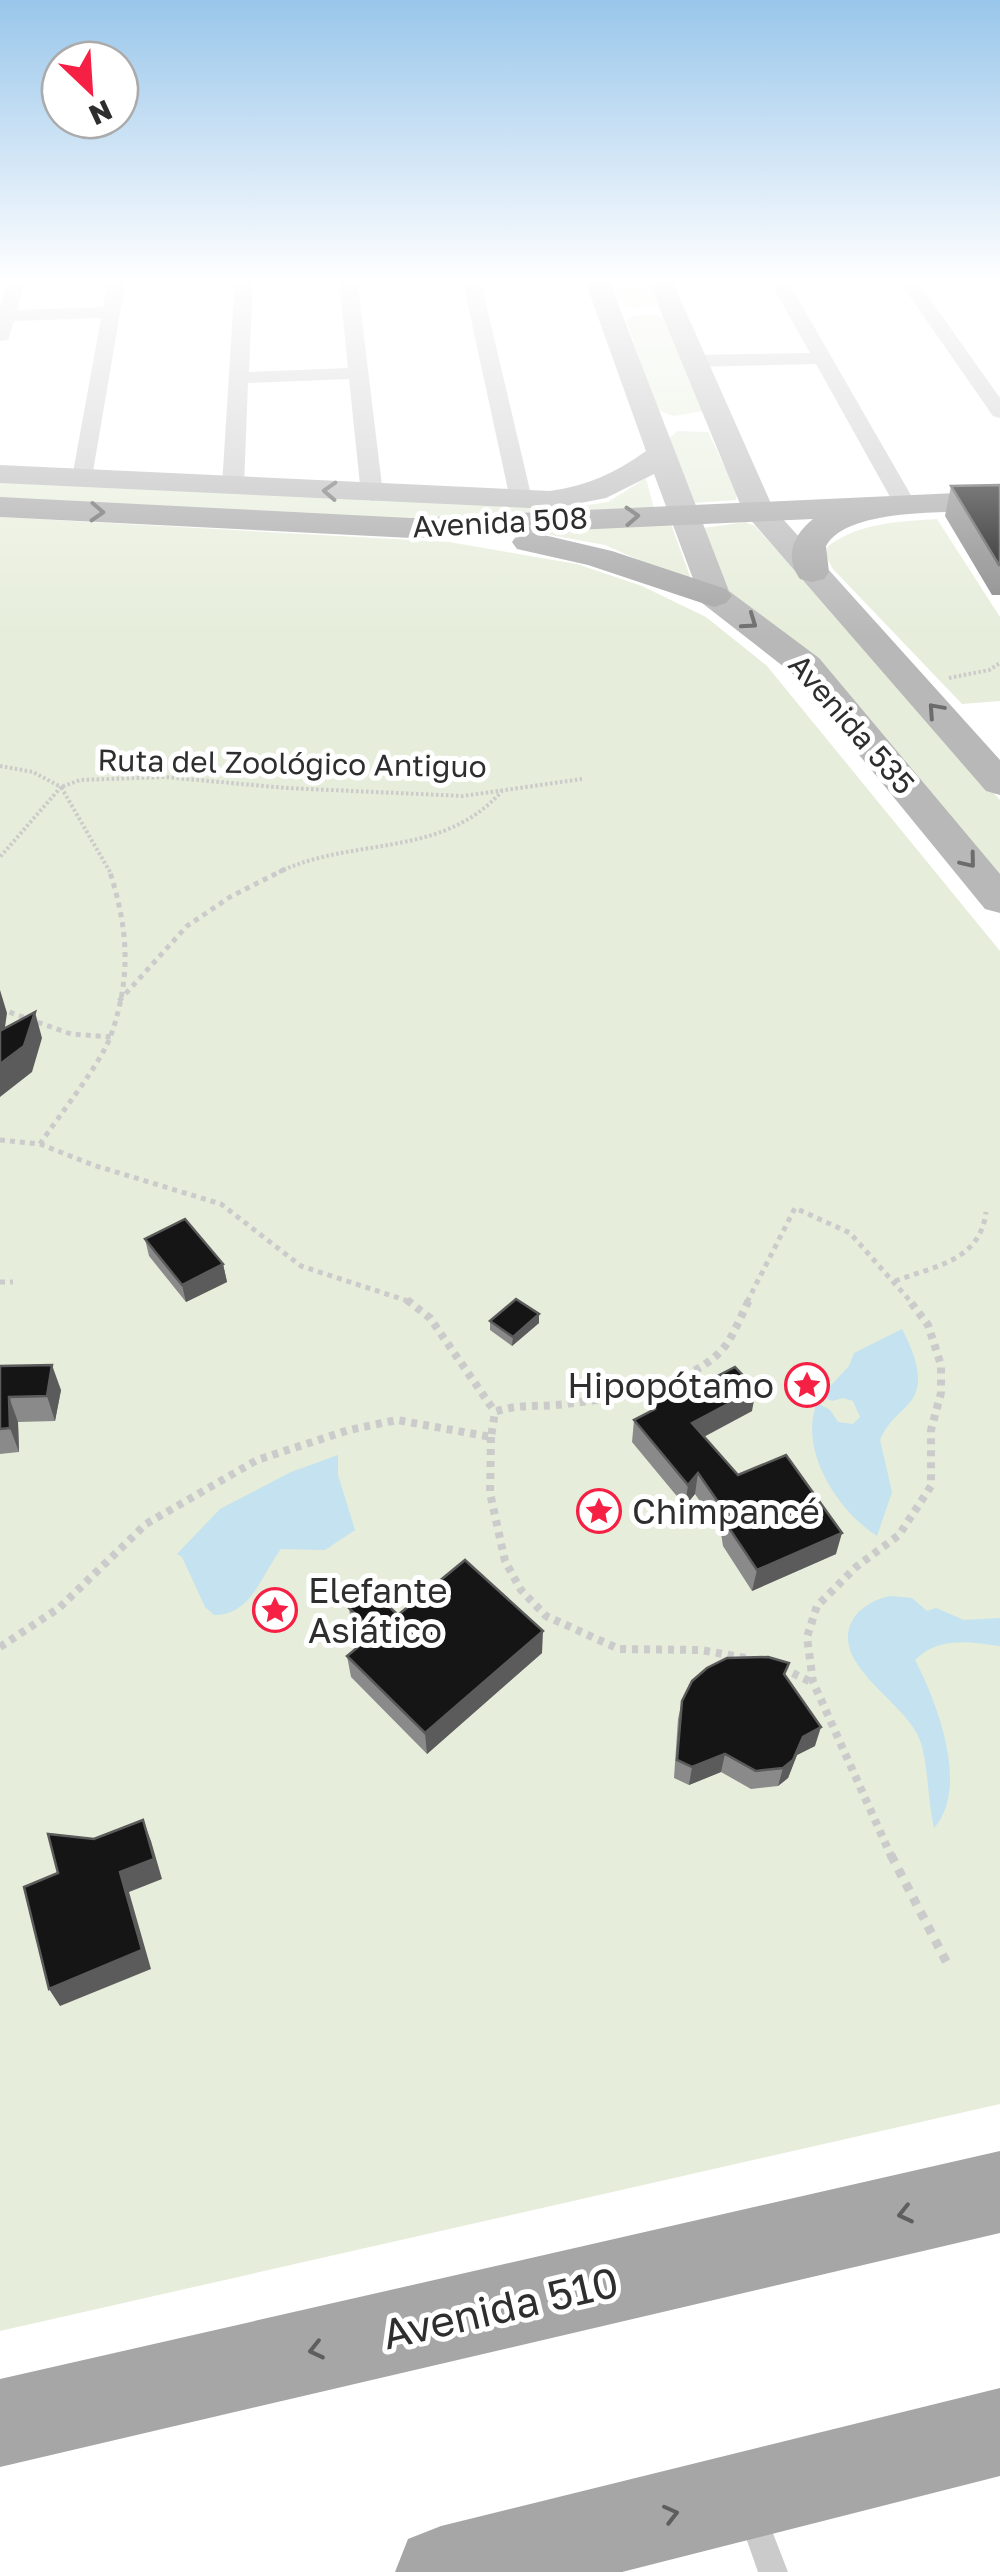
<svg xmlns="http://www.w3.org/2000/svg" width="1000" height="2572" font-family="'Golos Text',sans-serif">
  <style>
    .green { fill: #e6edda }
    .water { fill: #c4e2ef }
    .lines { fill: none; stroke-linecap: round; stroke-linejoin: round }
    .path-far3 { stroke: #cbcbcb; stroke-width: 4; stroke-dasharray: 2.5 2.5; stroke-linecap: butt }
    .path-far2 { stroke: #cbcbcb; stroke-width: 5; stroke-dasharray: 5 5; stroke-linecap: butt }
    .path-far1 { stroke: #cbcbcb; stroke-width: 8; stroke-dasharray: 6 6; stroke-linecap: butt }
    .path { stroke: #cbcbcb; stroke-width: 9; stroke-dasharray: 8 8; stroke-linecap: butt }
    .lane { fill: #cbcbcb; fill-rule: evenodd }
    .street { fill: #cbcbcb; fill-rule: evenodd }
    .secondary { fill: #b8b8b8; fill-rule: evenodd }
    .primary { fill: #a6a6a6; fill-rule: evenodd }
    .wall { fill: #8a8a8a }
    .shaded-wall { fill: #5b5b5b }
    .building { fill: #151515; stroke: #5b5b5b; stroke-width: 2.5 }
    .oneway { stroke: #6c6c6c }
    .oneway2 { stroke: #5e5e5e }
    .labels { text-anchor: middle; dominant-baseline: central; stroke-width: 10; stroke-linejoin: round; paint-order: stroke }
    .far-street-label { font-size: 30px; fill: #2e2e2e; stroke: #fff }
    .poi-label { font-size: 35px; fill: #2e2e2e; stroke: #fff; text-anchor: start }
    .near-street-label { font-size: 42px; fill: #2e2e2e; stroke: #fff }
  </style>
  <rect width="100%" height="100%" fill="#fff"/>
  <path class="green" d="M607,278H647L657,304C624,312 619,308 607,278Z
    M636,315H656L666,319L704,411L674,416L657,410L626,320Z
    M678,431L708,432L737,492L736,500L694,503L667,440Z
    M646,478L654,509L378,519L0,501V480L561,509L608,502Z
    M0,517L449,542L577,564L642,586L706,617L767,666L1000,951V2104L0,2331Z
    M937,519L1000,617V701L962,704L832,568L826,555L828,546C862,522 897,522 937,519Z
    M670,522L693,584L605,545L523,530Z
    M745,522L755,526L1000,800V883L723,596L703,528Z"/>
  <path class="water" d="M902,1329C912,1349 927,1380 911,1401C899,1415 887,1422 880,1440L892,1492L877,1536C838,1511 798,1450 817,1403L830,1410L838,1422L853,1424L860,1417L853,1401L843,1398L832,1401L821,1396L849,1366L854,1353Z
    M338,1455V1475L355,1530L325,1550L281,1549C261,1575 252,1615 214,1615L205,1607L182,1557L177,1554L220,1509L291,1472Z
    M890,1596L912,1598L927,1611L936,1608L964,1620L1000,1618V1646C969,1642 939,1636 915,1660C937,1702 970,1788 934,1828C928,1802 928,1765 921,1743C910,1704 829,1666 852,1621C859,1608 875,1599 890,1596Z"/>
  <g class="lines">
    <path class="path-far3" d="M141,284L223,281
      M949,678L989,670L1000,663
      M0,766L33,772L61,787L0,857
      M110,872L61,787L80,780L165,777L286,788L463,796L582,779
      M279,872C355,836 442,859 502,791"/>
    <path class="path-far2" d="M119,1001L187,926L230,897L285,869
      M0,1013L6,1011L71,1034L111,1037
      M0,1140L40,1144L93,1165L221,1204L301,1266L411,1302
      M40,1144C58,1117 102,1062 111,1035C132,975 128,928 109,869
      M895,1281C935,1266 980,1261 986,1212
      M0,1282H13
      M747,1302L795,1208L850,1233L911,1302"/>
    <path class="path-far1" d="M407,1300L430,1318L495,1412
      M491,1437L490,1493L505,1561L521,1590L546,1616L619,1649L701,1650L751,1659
      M0,1647L59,1608L146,1524L257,1460L349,1430L397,1420L491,1437L495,1412C517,1404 534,1407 556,1405C606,1400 698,1387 728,1342C736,1329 742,1314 749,1300
      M782,1668L811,1682
      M892,1858L813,1682L807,1637L817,1606L856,1567L899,1535L931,1486V1430L941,1393V1365L928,1325L909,1300"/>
    <path class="path" d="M891,1855L949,1967"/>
    <path class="lane" d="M752,2501L762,2505L788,2572H758L738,2515L742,2505Z"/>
    <path class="street" d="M8,278H26L17,310L103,307L108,278H126L91,483L83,484L72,478L101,318L14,321L8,340L0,341V307Z
      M235,278H253L249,372L348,368L339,278H357L383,494L380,499L372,501L361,494L349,379L248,383L244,486L233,493L222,486Z
      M462,278H480L532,499L529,504H513L510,499Z
      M768,278H786L916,504L913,509H897L894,504L816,364L694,367L684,361L694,355L810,353Z
      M897,278H915L1000,398V418L993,416Z"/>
    <path class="secondary" d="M584,278H608L729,591L819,658L1000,874V913L985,909L793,674L702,603L654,474L606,498L550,509L0,483V465L550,491C586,486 616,473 646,451Z
      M647,278H671L773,508L1000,760V795L986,791L743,511Z"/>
    <path class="primary" d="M1000,491V511C958,513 848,506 826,546L829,572L824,579L812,582L800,579C784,557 793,535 813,519L531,532L612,551L726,589L732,596L726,603L714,607L588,565L517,549L512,542L517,535L526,533L411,538L0,517V497L411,518Z
      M1000,2151V2233L0,2467V2379Z
      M1000,2388V2476L622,2572H395L408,2539L441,2526Z"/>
  </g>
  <path class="wall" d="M1000,485V595H992L945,516L951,486Z
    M145,1239L223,1264L227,1282L186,1302L149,1256Z
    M539,1314V1323L512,1346L490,1330V1321Z
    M0,1366L61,1390L55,1421L18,1422L19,1452L0,1454Z
    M671,1400L752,1411L704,1437L738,1475L836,1554L752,1591L723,1546L721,1533L695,1494L685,1506L632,1442L634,1420L652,1410L653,1406Z
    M349,1608L398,1615L542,1653L427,1754L351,1677L347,1656L364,1642L352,1630Z
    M785,1677L815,1746L797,1755L788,1778L778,1786L751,1789L721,1772L689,1785L674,1778L678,1719L682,1701Z"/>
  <path class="shaded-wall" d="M0,990L7,1013L0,1062Z
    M35,1012L42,1038L32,1072L0,1097V1064Z
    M223,1264L227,1282L186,1302L182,1285Z
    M539,1314V1323L512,1346L513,1337Z
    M52,1365L61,1390L55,1421L47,1396Z
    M756,1389L752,1411L688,1445L692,1423Z
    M9,1397L18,1422L19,1452L10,1428Z
    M698,1473L695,1494L685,1506L688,1485Z
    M842,1533L836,1554L752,1591L757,1570Z
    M543,1631L542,1653L427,1754L425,1733Z
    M821,1727L815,1746L797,1755L788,1778L778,1786L783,1768L803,1737Z
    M725,1754L721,1772L689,1785L692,1767Z
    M143,1820L151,1841L162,1879L129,1892L151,1969L60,2006L49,1989L120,1872Z"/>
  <path class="building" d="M1000,485V565H999L951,486Z
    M35,1012L24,1046L0,1064V1031Z
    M185,1219L223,1264L182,1285L145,1239Z
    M516,1299L539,1314L513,1337L490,1321Z
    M52,1365L47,1396L9,1397L10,1428L0,1429V1366Z
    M735,1367L756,1389L692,1423L738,1475L786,1455L842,1533L757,1570L727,1525L725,1512L698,1473L688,1485L634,1420L655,1409L653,1406L667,1396L671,1400Z
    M465,1560L543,1631L425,1733L347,1656L375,1633L349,1608L371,1590L398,1615Z
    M768,1657L789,1663L784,1674L821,1727L803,1737L793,1760L783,1768L756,1771L725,1754L692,1767L677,1760L682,1701L692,1681L707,1668L727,1658Z
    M143,1820L154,1859L120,1872L142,1950L49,1989L24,1887L58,1873L48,1834L94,1839Z"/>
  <defs><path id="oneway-chevron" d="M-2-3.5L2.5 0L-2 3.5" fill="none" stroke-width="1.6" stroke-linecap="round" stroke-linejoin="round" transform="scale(2.5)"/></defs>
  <g class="oneway">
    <use href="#oneway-chevron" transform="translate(330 491) rotate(-177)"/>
    <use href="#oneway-chevron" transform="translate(750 622) rotate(35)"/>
    <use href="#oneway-chevron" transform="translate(935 710) rotate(-132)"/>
    <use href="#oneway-chevron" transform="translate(969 861) rotate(51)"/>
  </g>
  <g class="oneway2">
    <use href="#oneway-chevron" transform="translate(97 512) rotate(3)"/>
    <use href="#oneway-chevron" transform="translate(632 516) rotate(-3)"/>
    <use href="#oneway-chevron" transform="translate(905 2214) rotate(167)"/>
    <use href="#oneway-chevron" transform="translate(316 2350) rotate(167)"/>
    <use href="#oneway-chevron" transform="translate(671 2514) rotate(-14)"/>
  </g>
  <linearGradient id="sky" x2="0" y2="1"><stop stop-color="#99c6eb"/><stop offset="0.44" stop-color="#fff"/><stop offset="1" stop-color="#fff" stop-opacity="0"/></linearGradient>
  <rect width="1000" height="638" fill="url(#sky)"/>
  <defs>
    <g id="sight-ring" transform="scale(2.25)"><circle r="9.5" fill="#fff" stroke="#f61f44" stroke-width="1.5"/><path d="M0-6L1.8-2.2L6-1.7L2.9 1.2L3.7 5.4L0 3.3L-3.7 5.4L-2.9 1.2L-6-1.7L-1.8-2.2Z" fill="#f61f44"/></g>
  </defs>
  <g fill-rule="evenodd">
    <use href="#sight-ring" x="807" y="1385"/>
    <use href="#sight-ring" x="599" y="1511"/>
    <use href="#sight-ring" x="275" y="1610"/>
  </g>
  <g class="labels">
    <g class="far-street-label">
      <text transform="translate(500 522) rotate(-3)">Avenida 508</text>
      <text transform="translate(852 724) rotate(49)">Avenida 535</text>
      <text transform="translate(292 763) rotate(1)">Ruta del Zoológico Antiguo</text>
    </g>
    <g class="poi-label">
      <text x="774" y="1385" text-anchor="end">Hipopótamo</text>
      <text x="632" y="1511">Chimpancé</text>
      <text x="308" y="1590">Elefante<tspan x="308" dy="40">Asiático</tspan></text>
    </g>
    <g class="near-street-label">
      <text transform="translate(500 2307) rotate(-13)">Avenida 510</text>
    </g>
  </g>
  <g transform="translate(90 90) rotate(155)"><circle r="48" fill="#ffffff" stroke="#ababab" stroke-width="2.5"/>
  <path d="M0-8L18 38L0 25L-18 38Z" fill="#f61f44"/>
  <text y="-15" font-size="28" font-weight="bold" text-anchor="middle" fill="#2e2e2e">N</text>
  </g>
</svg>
